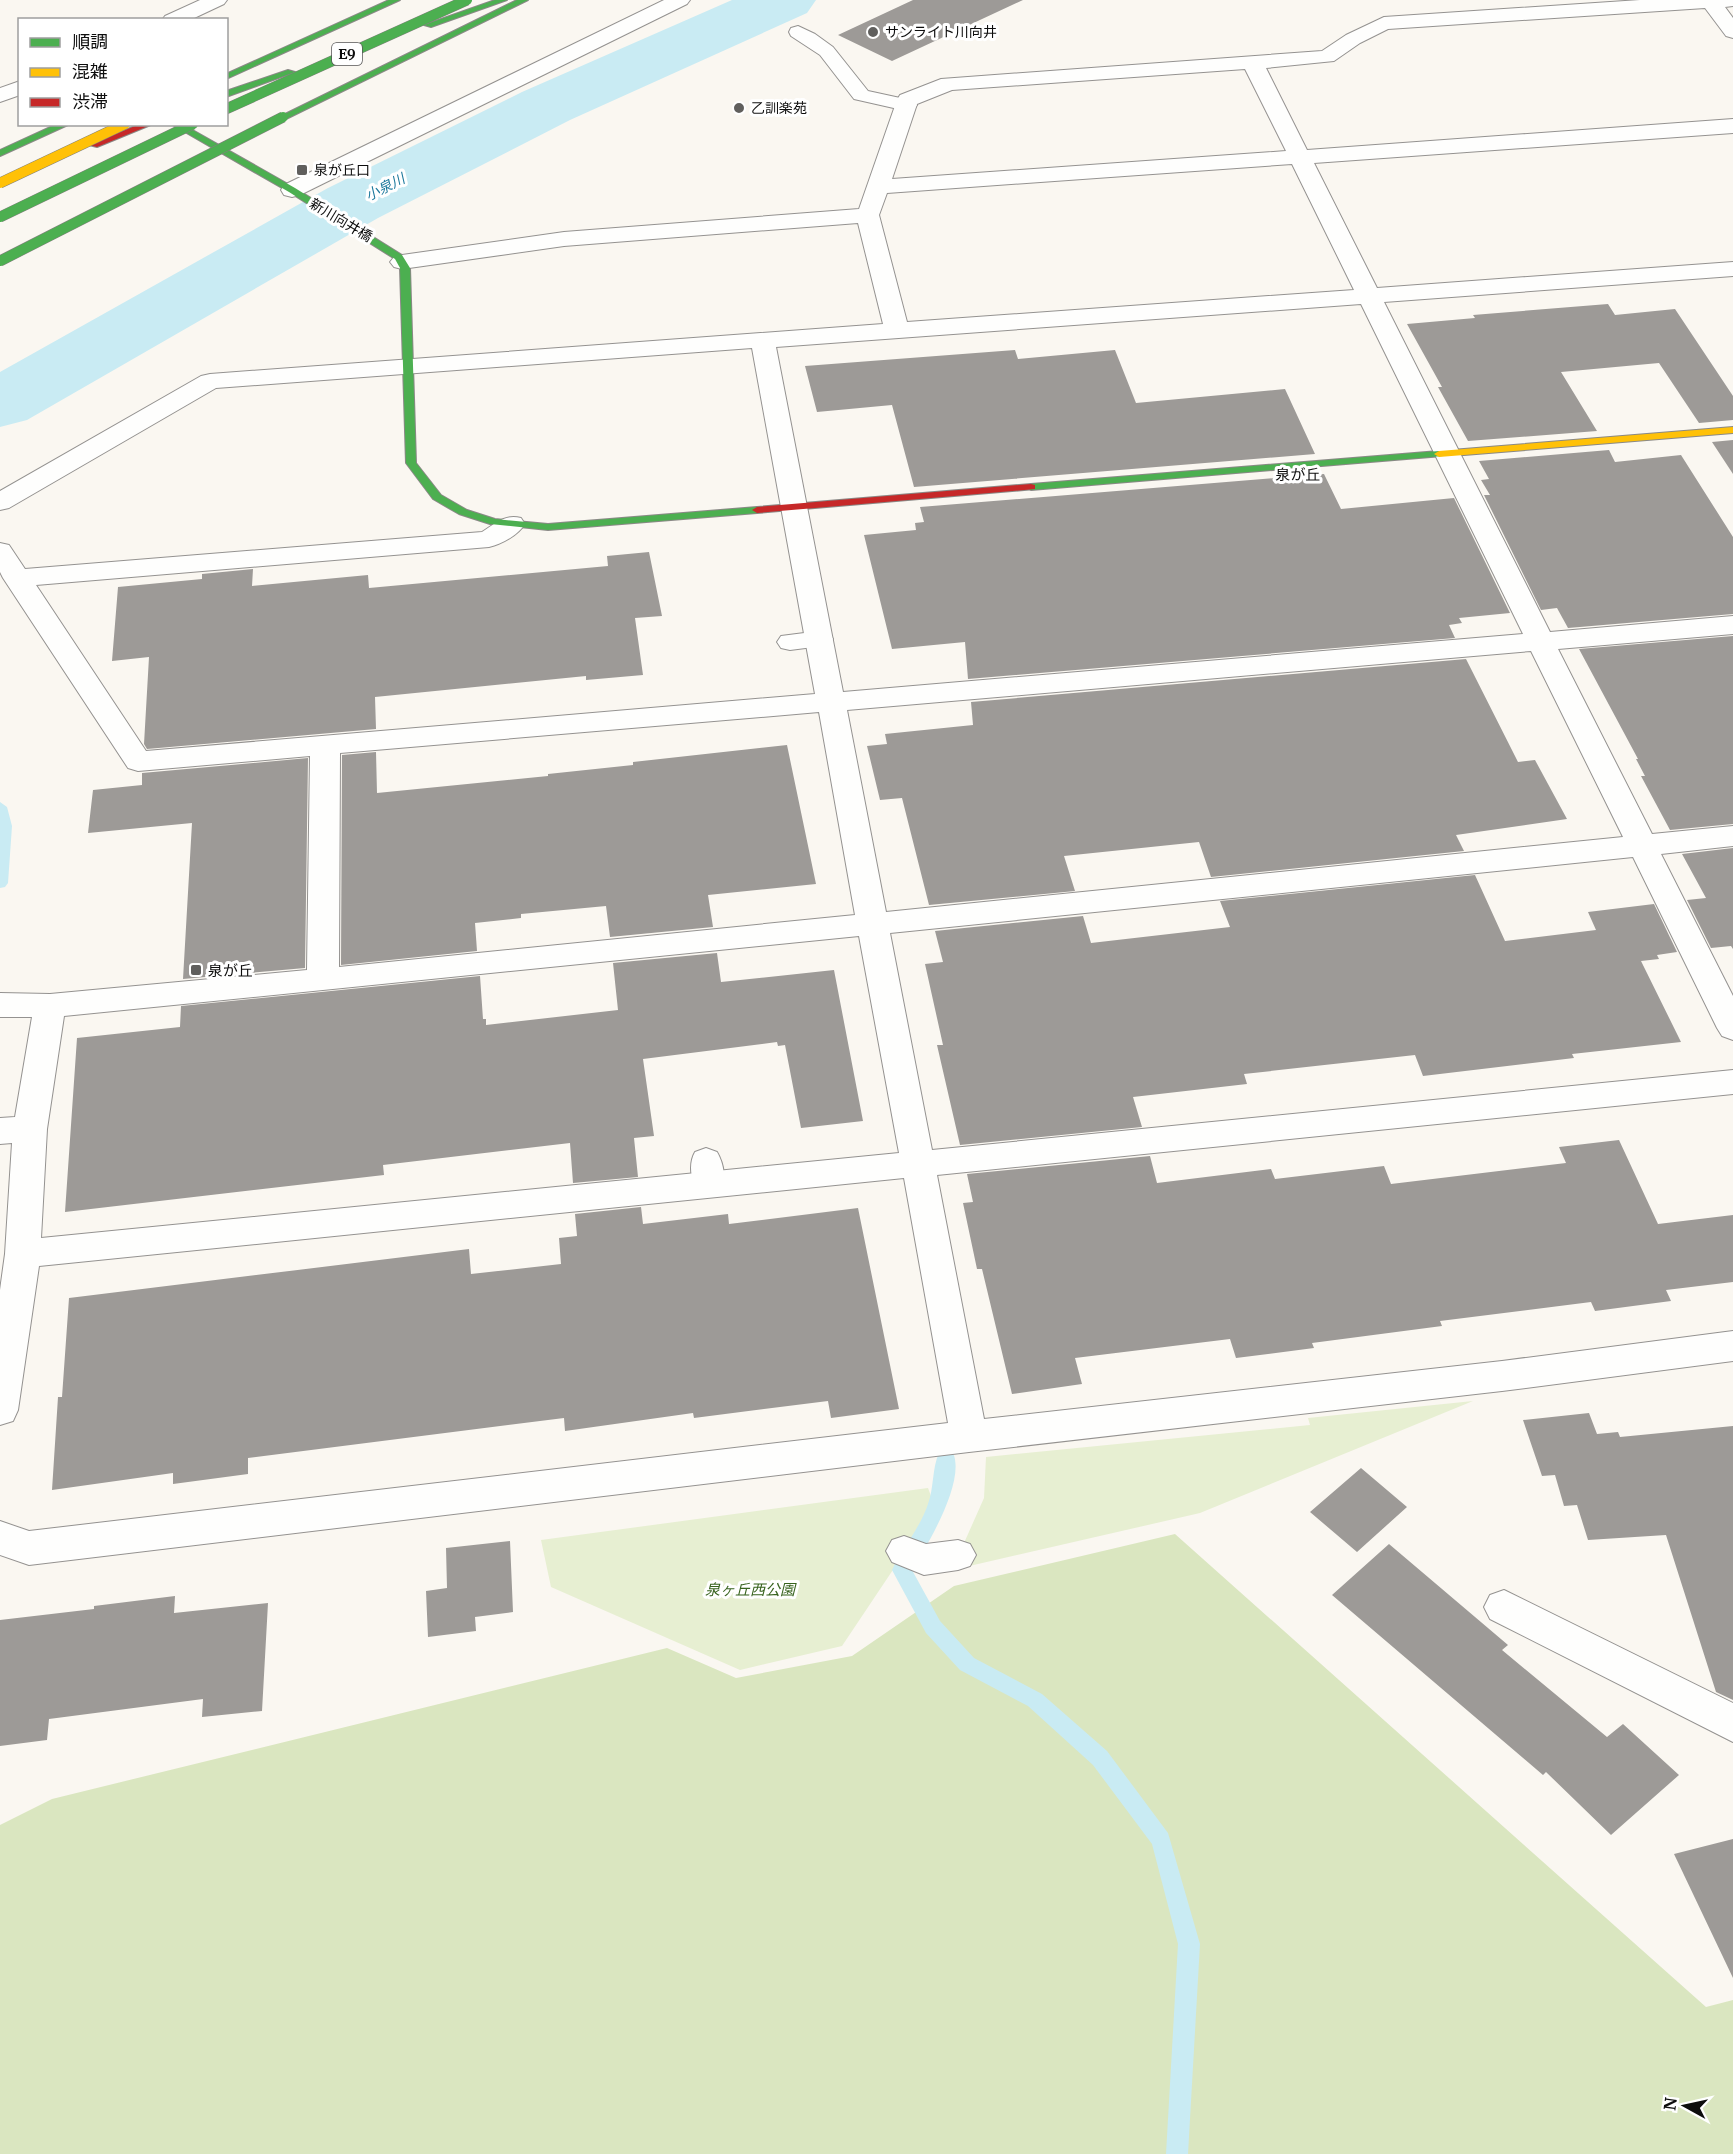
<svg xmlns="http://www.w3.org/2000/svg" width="1733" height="2154" font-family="Merriweather,'Noto Sans JP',serif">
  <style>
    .green { fill: #e7efd2 }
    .forest { fill: #dae6c0 }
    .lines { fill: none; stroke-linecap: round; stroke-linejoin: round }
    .stream { fill: #c9ebf3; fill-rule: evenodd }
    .river { fill: #c9ebf3; fill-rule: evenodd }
    .building { fill: #9d9a97 }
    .lane-casing { stroke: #949290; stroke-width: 2 }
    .street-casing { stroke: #949290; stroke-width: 2 }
    .fast-casing { stroke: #8a8986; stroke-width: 2 }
    .slow-casing { stroke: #8a8986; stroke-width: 2 }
    .jam-casing { stroke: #8a8986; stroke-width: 2 }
    .lane { fill: #fefefd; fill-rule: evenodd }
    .street { fill: #fefefd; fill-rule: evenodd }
    .fast { fill: #4caf50; fill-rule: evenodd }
    .slow { fill: #ffc107; fill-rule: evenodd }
    .jam { fill: #c62828; fill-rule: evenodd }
    .fast-bridge-casing { stroke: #81807d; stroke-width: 11; stroke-linecap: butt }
    .slow-bridge-casing { stroke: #81807d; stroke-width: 11; stroke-linecap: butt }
    .fast-bridge { stroke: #4caf50; stroke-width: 10 }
    .slow-bridge { stroke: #ffc107; stroke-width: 10 }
    .poi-dot { fill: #605f5d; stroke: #fff; stroke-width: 2 }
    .labels { text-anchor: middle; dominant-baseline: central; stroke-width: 6; stroke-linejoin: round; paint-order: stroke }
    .far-poi-label { font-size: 14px; fill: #0d0d0d; stroke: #fff; text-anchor: start }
    .shield { fill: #fff; stroke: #565656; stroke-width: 1.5 }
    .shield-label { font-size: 14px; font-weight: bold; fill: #0d0d0d }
    .far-water-label { font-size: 14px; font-style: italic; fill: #1a779b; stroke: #fff }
    .far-street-label { font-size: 14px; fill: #0d0d0d; stroke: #fff }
    .far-quarter-label { font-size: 15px; fill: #0d0d0d; stroke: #fff }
    .poi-label { font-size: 15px; fill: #0d0d0d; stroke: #fff; text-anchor: start }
    .park-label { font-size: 15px; font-style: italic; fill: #38631f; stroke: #fff }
  </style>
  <rect width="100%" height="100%" fill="#faf7f1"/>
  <path class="green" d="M1473,1401L1200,1513L952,1570L984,1498L986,1457L1310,1425L1308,1418Z
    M928,1488L935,1507L842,1646L740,1670L551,1587L541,1540Z"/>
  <path class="forest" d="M1175,1534L1706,2007L1733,2000V2154H0V1825L52,1799L667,1648L736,1678L852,1656L954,1586Z"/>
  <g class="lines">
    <path class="stream" d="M0,802L7,807L12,826L8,883L5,887L0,888Z
      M946,1451L953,1453C966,1481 927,1546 912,1570L940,1621L974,1658L1042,1694L1107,1751L1168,1833L1200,1944L1188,2154H1166L1178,1944L1152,1844L1093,1765L1028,1706L960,1670L926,1633L892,1570C903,1547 920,1528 928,1504C934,1488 932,1468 939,1453Z"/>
    <path class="river" d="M732,0H816L807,13L570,120L378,218L27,420L0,427V372L328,188L522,92Z"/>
  </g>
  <path class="building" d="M913,0H1023L892,61L838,35Z
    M1608,304L1615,315L1675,309L1733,396V420L1699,423L1659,363L1561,372L1597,431L1468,441L1438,387H1442L1407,324L1475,318L1473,315Z
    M1015,350L1018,359L1115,350L1136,403L1285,389L1315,454L914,487L892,405L817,412L805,366Z
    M1733,440V474L1712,442Z
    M1609,450L1615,462L1681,455L1733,537V614L1568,628L1557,608L1541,610L1484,495H1490L1481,480L1489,479L1479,461Z
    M1324,474L1341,509L1454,498L1510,613L1459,618L1462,623L1449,625L1455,638L968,679L965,642L892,649L864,535L916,530L915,523L924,522L920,507Z
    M649,552L662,616L635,618L643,675L586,680V676L375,697L376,729L147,749L144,744L149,657L112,661L118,587L202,579V574L253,569L252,586L368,575L369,588L608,566L607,556Z
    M1733,636V824L1670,830L1641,776H1645L1636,759H1638L1579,649Z
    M1466,659L1518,762L1535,760L1567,819L1456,835L1464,851L1211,877L1199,842L1064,856L1075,891L929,905L902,798L880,800L867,746L887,744L885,734L973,725L971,702Z
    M787,745L816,884L708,895L713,927L610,937L606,906L521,914V918L475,923L477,951L341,965L342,755L376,752L377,793L548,776V774L633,765V762Z
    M308,758L305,968L183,979L192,823L88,833L93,790L142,785V773Z
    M1733,848V949L1731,946L1711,948L1687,900L1706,898L1682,854Z
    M1475,875L1505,941L1596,930L1588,912L1654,904L1677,952L1657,955L1659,959L1641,961L1681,1042L1572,1054L1574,1058L1423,1076L1415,1055L1244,1074L1247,1084L1133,1097L1142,1127L960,1145L937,1045H943L925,964L943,962L935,931L1083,916L1091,943L1230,927L1220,901Z
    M717,953L721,982L834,970L863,1121L801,1128L785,1045L778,1046L777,1042L643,1059L654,1136L634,1138L638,1177L573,1183L570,1143L383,1165L384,1175L65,1212L77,1038L180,1027L181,1006L480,976L483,1019H486V1025L618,1010L613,963Z
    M1619,1140L1658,1224L1733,1215V1282L1666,1290L1671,1301L1595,1311L1591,1302L1440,1321L1442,1326L1312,1343L1314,1348L1236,1358L1230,1339L1075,1358L1082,1384L1012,1394L982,1269H977L963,1203L973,1202L967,1174L1150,1156L1157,1183L1271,1169L1275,1179L1384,1166L1391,1184L1566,1163L1559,1147Z
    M641,1207L643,1224L728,1214L729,1224L858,1208L899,1409L831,1418L828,1401L694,1418L693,1413L565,1431L564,1418L248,1458V1474L173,1484V1473L52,1490L58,1397H62L69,1298L469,1249L471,1274L561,1264L559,1238L577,1236L575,1214Z
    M1589,1413L1597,1434L1618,1432L1620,1437L1733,1426V1700L1716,1692L1666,1535L1588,1540L1577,1505L1564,1506L1555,1475L1542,1476L1523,1420Z
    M1361,1468L1407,1507L1357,1552L1310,1512Z
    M510,1541L513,1612L475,1617L476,1631L428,1637L426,1591L447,1588L446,1548Z
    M1389,1544L1508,1645L1502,1650L1607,1737L1623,1724L1679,1775L1611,1835L1546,1772L1543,1775L1332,1595Z
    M175,1596L174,1613L268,1603L262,1711L202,1717L203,1699L49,1719L47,1740L0,1746V1620L94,1609V1606Z
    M1733,1839V1978L1674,1854Z"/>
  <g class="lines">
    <g class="lane-casing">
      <path id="lane" d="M798,26L815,34L833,47L868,91L914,101L917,105L914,109L907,111L854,99L820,55L791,36L789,32L791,28Z
        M820,631L829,633L833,639L829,645L790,650L781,648L777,642L781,636Z
        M706,1148L717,1152C724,1164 727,1181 720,1193L709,1197L698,1193C691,1181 688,1164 695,1152Z
        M904,1536L926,1544L958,1540L970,1544L976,1555L970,1566L958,1570L924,1575L892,1562L886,1551L892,1540Z"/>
    </g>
    <g class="street-casing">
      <path id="street" d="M200,0H227L224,4L190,20H162L165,16Z
        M664,0H690L687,4L300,195L292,197L284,195L281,190L284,185Z
        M1640,0H1733V6L1725,7L1733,18V38L1726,36L1705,8L1388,29L1360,43L1334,61L1266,68L1307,150L1733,119V133L1314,163L1377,288L1733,262V276L1384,302L1550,632L1733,616V634L1558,649L1652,834L1733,826V846L1661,854L1733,996V1040L1722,1036L1717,1028L1633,857L890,933L932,1150L1733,1070V1094L937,1175L984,1419L1502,1361L1733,1331V1361L1502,1391L969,1452L29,1565L0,1555V1521L29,1531L948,1423L904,1178L39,1266L18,1410L13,1421L0,1425V1290L5,1254L12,1143L0,1144V1118L15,1117L32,1017H0V993L50,994L307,970L310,756L138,771L128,768L3,578L0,572V543L9,545L25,569L482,532C496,523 505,514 521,518L525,524C518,535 502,544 489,547L36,585L146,751L815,694L752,348L216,388L9,508L0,510V491L201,376L210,374L883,324L858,223L564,246L402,269L394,267L390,262L394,257L402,255L564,232L859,209L897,100L900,95L941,79L1322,51L1346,35L1384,17ZM1245,69L1286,151L892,179L917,104L952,90ZM1292,164L1354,290L907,322L879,215L887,193ZM1361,304L1523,634L843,692L776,347ZM1531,651L1623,837L886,912L847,710ZM819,712L855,915L339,967L340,753ZM859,936L899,1153L41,1238L47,1129L64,1016Z
        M20,81V95L0,102V88Z
        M1504,1590L1733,1703V1742L1490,1619L1484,1607L1490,1595Z"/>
    </g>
    <g class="fast-casing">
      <path id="fast" d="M389,0H400L226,79V74Z
        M495,0H507L431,27L424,25Z
        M517,0H528L286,119L279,117Z
        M288,70L295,72L226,97V91Z
        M57,124H70L0,156V150Z
        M171,124H182L295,188L402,255L410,268L416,463L441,495L467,510L495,519L548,524L757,507L762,510L757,513L548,530L490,524L459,514L433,499L406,463L400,268L395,259L289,192Z
        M1439,451L1444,454L1443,456L1031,490L1026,487L1031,484Z"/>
    </g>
    <g class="slow-casing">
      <path id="slow" d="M1733,427V433L1439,457L1434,454L1439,451Z"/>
    </g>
    <g class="jam-casing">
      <path id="jam" d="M140,124H153L97,147L89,145Z
        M1031,484L1035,485V489L757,513L752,510L757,507Z"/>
    </g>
    <use href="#lane" class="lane"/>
    <use href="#street" class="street"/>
    <use href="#fast" class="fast"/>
    <use href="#slow" class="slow"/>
    <use href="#jam" class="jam"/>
    <g class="fast-bridge-casing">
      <path id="fast-bridge" d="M226,109L467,0
        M0,217L193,124
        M0,261L283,117"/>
    </g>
    <g class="slow-bridge-casing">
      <path id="slow-bridge" d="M0,183L125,124"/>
    </g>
    <use href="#fast-bridge" class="fast-bridge"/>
    <use href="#slow-bridge" class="slow-bridge"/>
  </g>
  <g class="poi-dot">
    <circle cx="873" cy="32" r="6"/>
    <circle cx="739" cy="108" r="6"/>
    <rect x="296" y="164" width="12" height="12" rx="3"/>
    <rect x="190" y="964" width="12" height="12" rx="3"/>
  </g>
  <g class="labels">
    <g class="far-poi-label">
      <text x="885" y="32">サンライト川向井</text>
      <text x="751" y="108">乙訓楽苑</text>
      <text x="314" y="170">泉が丘口</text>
    </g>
    <rect class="shield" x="332" y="43" width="30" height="22" rx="4.5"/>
    <g class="shield-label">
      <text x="347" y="54">E9</text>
    </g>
    <g class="far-water-label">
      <text transform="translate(385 187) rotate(-27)">小泉川</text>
    </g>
    <g class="far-street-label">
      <text transform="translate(341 220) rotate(31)">新川向井橋</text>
    </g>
    <g class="far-quarter-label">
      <text x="1298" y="474">泉が丘</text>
    </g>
    <g class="poi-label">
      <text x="208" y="970">泉が丘</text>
    </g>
    <g class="park-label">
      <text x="750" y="1589">泉ヶ丘西公園</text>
    </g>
  </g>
  <rect x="18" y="18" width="210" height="108" fill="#ffffff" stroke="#9e9e9e" stroke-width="1.5"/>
  <rect x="30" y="38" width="30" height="9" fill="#4caf50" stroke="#9e9e9e" stroke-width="1.5"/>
  <text x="72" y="48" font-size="18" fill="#0d0d0d">順調</text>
  <rect x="30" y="68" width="30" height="9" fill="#ffc107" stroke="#9e9e9e" stroke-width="1.5"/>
  <text x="72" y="78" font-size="18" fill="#0d0d0d">混雑</text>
  <rect x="30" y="98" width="30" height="9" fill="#c62828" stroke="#9e9e9e" stroke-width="1.5"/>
  <text x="72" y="108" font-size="18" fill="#0d0d0d">渋滞</text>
  <g transform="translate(1685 2106) rotate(278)" stroke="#ffffff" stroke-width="4.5" paint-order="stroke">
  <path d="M0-4.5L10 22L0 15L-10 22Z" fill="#0d0d0d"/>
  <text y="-9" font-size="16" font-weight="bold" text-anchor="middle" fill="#0d0d0d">N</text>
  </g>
</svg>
